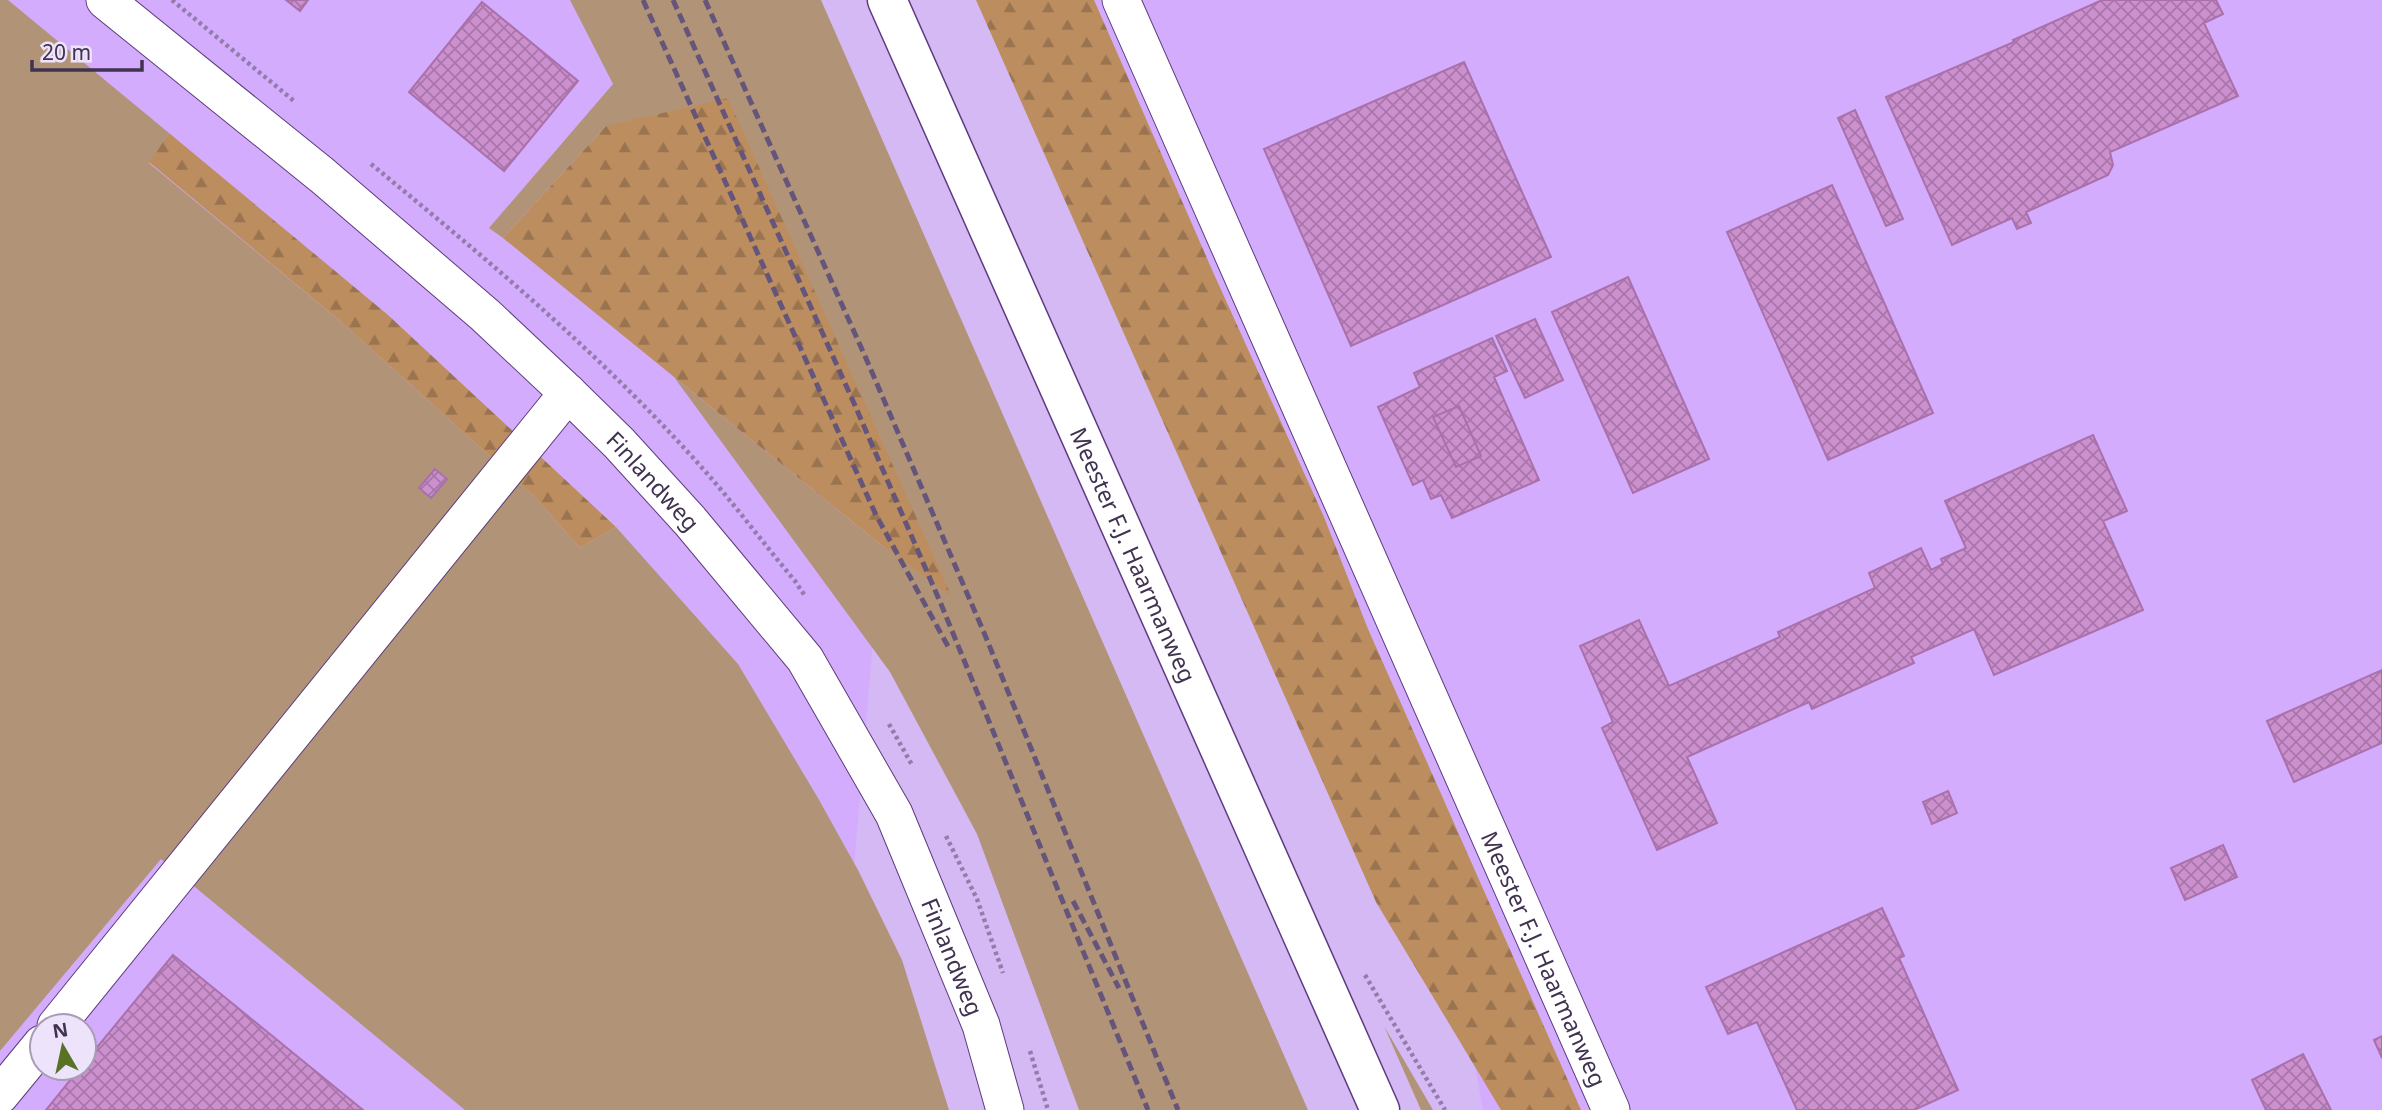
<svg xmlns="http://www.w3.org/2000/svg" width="2382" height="1110" font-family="'Noto Sans',sans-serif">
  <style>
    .built { fill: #d3acfd; fill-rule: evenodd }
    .grass { fill: #b19478 }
    .forest { fill: url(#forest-firs) }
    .building { fill: url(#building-cross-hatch); stroke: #aa70ab; stroke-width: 2; fill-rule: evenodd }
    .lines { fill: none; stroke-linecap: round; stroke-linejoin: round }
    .minor-casing { stroke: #5d3c7c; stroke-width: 39 }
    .major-casing { stroke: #5d3c7c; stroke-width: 41 }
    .path { stroke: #917caa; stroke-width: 4.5; stroke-dasharray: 3.5 3.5; stroke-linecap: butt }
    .minor { stroke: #fff; stroke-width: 37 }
    .major { stroke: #fff; stroke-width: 38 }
    .rail { stroke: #66557a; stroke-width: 5; stroke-dasharray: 10 5; stroke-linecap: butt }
    .labels { text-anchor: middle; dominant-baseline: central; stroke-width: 6; stroke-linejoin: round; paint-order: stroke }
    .street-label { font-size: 23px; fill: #403250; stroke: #ede3fa }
  </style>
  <defs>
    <pattern id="forest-firs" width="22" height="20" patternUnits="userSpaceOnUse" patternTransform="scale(1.75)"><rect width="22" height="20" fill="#bc8d5e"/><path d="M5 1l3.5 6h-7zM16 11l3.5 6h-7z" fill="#9a7450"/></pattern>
    <pattern id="building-cross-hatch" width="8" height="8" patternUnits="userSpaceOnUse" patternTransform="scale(1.75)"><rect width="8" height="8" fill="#cd90ce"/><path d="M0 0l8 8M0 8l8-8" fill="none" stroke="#a876aa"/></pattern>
  </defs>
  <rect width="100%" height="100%" fill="#d5b9f5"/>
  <path class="built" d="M0,0H597L878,582L846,961L874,1110H0ZM42,1026H84V1068H42Z
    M1044,0H2382V1110H1483L1451,932Z"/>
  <path class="grass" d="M0,0H8L169,133L149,163L340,321L534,496L580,548L616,527L738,664L818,798L858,870L902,960L949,1110H465L161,859L0,1051Z
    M570,0H821L1308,1110H1079L977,834L890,672L674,377L875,540L951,595L606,126L503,238L489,228L613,84Z
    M1384,1026L1433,1110H1421Z"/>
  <path class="forest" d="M976,0H1094L1213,272L1324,517L1368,629L1581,1110H1501L1376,902Z
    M728,98L952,597L875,540L503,238L606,126Z
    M169,133L388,315L616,527L580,548L534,496L340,321L149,162Z"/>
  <path class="building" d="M286,0H308L300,11Z
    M2102,0H2216L2223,14L2204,23L2238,96L2110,152L2113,165L2108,175L2026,212L2031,223L2017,229L2012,218L1952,245L1886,97L2014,42L2013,40Z
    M482,2L578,81L504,171L409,92Z
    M1464,62L1551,257L1351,346L1264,149Z
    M1855,110L1903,219L1886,226L1838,118Z
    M1832,185L1933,413L1828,460L1727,232Z
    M1628,277L1709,459L1633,493L1552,312Z
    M1535,319L1563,380L1525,398L1496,336Z
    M1492,338L1507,371L1494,377L1539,480L1452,518L1441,495L1431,499L1423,480L1413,485L1378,407L1420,387L1414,373ZM1459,406L1481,456L1456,467L1433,417Z
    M1459,406L1481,456L1456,467L1433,417Z
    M2093,435L2127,511L2103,521L2143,610L1994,675L1974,629L1911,657L1914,663L1812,709L1809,702L1687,757L1717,823L1657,850L1602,728L1613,722L1580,646L1639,620L1669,686L1780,637L1778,632L1875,588L1869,573L1921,548L1931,570L1943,564L1941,559L1966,548L1945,501Z
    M435,469L447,479L431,498L419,488Z
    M2382,670V743L2294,782L2267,721Z
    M1948,791L1957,813L1932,824L1923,802Z
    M2223,845L2237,877L2185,900L2171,868Z
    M1882,908L1904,956L1899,958L1958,1090L1914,1110H1797L1757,1022L1728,1034L1706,987Z
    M173,955L363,1110H46L80,1068H84V1063Z
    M2382,1036V1058L2374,1040Z
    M2303,1054L2331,1110H2266L2252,1080Z"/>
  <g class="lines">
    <g class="minor-casing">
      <g id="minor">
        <path id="s1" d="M105,0L323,176L485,315L568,393L619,443L690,521L805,659L894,814L981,1025L1005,1110"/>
        <path id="s2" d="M1121,0L1611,1110"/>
        <path d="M56,1026L568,393"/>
        <path d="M0,1095L42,1044"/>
      </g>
    </g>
    <g class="major-casing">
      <g id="major">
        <path id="s3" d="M887,0L1380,1110"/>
      </g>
    </g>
    <path class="path" d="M172,0L294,101
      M371,164C487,259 604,357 704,470C735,505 764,544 795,581L805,596
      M889,724L912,765
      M946,836L977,899L1003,973
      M1365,975L1445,1110
      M1030,1051L1048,1110"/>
    <use href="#minor" class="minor"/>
    <use href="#major" class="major"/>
    <path class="rail" d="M643,0L876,515L950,650
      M673,0L853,401L941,604L1148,1110
      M705,0L865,356L985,635L1178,1110
      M1073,901L1119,988"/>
  </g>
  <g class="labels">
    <g class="street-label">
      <text stroke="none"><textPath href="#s1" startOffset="730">Finlandweg</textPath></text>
      <text stroke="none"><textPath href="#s3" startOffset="607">Meester F.J. Haarmanweg</textPath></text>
      <text stroke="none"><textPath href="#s1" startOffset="1297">Finlandweg</textPath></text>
      <text stroke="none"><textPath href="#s2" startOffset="1048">Meester F.J. Haarmanweg</textPath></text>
    </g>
  </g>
  <g transform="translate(63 1047) rotate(351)"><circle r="33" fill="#ede3fa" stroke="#a89cb6" stroke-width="2"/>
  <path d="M0-5L12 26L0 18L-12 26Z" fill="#587226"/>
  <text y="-10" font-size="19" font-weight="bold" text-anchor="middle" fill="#403250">N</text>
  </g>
  <path d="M32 60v10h110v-10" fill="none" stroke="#403250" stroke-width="3.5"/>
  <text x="42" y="60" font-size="21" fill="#403250" stroke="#ede3fa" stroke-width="5" paint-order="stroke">20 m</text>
</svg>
